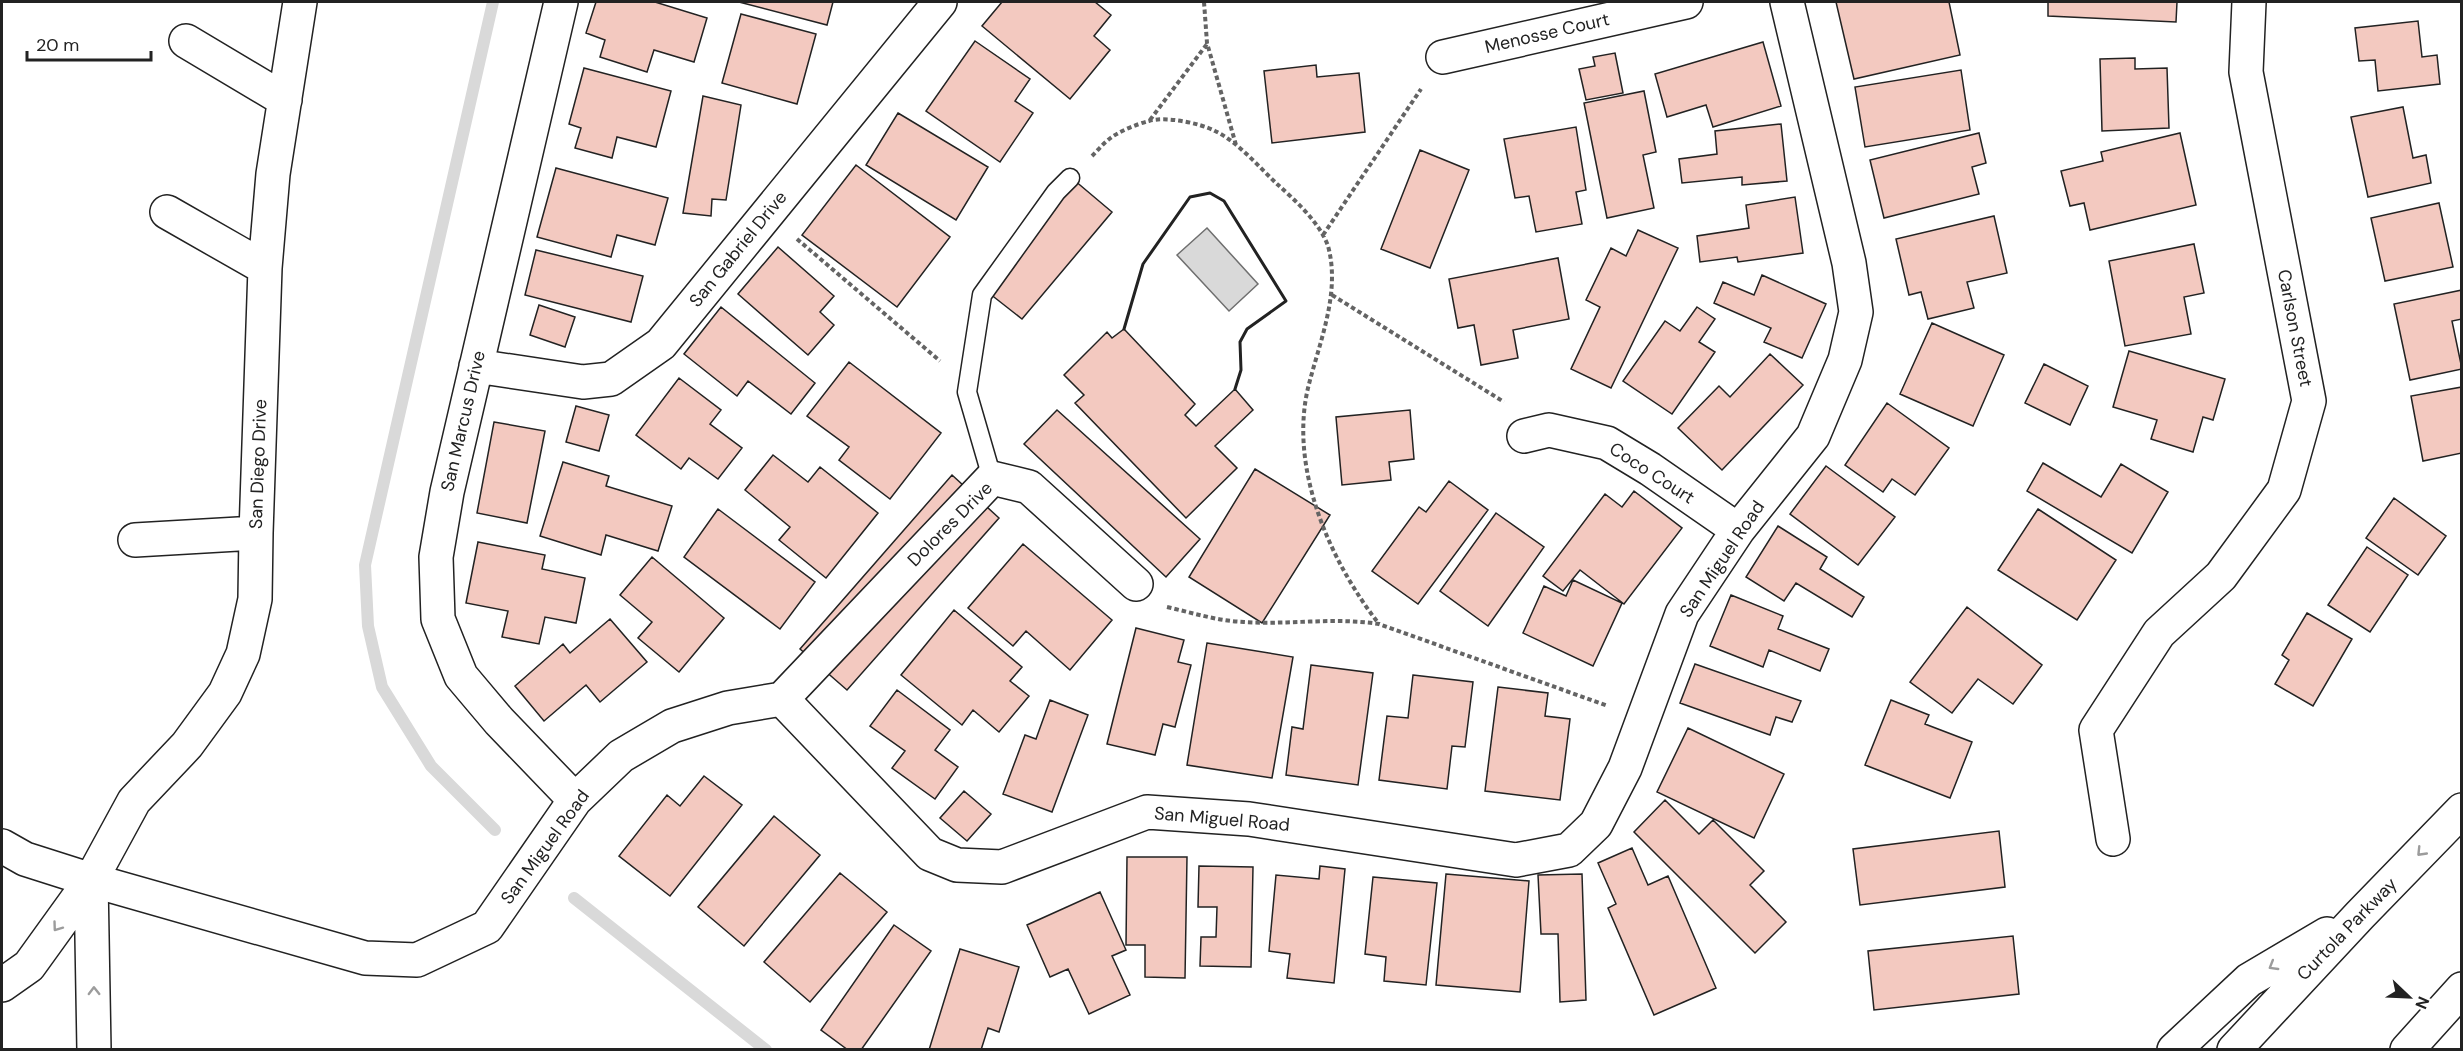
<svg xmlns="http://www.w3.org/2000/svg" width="2463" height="1051" font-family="'DM Sans',sans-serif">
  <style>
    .water { fill: #d9d9d9; stroke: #6f6f6f; stroke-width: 1.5 }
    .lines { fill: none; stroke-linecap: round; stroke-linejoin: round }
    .stream { stroke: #d9d9d9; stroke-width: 12 }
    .building { fill: #f3c9c0; stroke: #222; stroke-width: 1.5 }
    .service-casing { stroke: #222; stroke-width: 21 }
    .minor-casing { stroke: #222; stroke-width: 36 }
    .tertiary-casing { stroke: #222; stroke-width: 36 }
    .motorway-casing { stroke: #222; stroke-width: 36 }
    .path { stroke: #646464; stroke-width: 4; stroke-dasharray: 4.5 3; stroke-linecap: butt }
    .service { stroke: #fff; stroke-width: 18 }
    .minor { stroke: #fff; stroke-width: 33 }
    .tertiary { stroke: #fff; stroke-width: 33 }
    .motorway { stroke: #fff; stroke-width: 33 }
    .wall { stroke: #222; stroke-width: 3 }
    .oneway { stroke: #9c9c9c }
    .labels { text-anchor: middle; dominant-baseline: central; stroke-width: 4.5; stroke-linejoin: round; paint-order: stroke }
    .street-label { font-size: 18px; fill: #222; stroke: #fff }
  </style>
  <rect width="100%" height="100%" fill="#fff"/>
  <path class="water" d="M1207,228L1258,284L1229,311L1177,255Z"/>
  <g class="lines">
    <path class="stream" d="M493,2L365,565L368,626L382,687L431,766L495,830
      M574,898L766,1050"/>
  </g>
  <path class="building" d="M596,2H655L707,18L694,62L654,50L647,72L600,57L605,40L586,33Z
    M739,2H833L827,25Z
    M1002,2H1095L1111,15L1094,36L1110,50L1070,99L982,26Z
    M1836,2H1949L1960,55L1854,79Z
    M2048,2H2177L2176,22L2048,16Z
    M741,14L816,34L797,104L722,83Z
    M2418,21L2422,57L2437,55L2440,84L2378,91L2375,60L2359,61L2355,28Z
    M975,41L1030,79L1015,101L1033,113L1000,162L926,111Z
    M1763,42L1781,106L1713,127L1706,105L1667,117L1655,74Z
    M1615,53L1623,93L1586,100L1579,69L1595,66L1593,57Z
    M2135,58V69L2167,68L2169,128L2102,131L2100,59Z
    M1316,65L1317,77L1359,73L1365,132L1272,143L1264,71Z
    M584,68L671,91L656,147L617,137L612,158L575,148L581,128L569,124Z
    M1961,70L1970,130L1865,147L1855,87Z
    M1644,91L1656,152L1643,155L1654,208L1607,218L1584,103Z
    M703,96L741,105L726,200L712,199L711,216L683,213Z
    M2403,107L2413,158L2426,155L2431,183L2368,197L2351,117Z
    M898,113L988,167L956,220L866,165Z
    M1781,124L1787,181L1742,185V177L1682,183L1679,159L1717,154L1715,131Z
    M1576,127L1586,190L1576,192L1582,224L1536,232L1529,196L1515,198L1504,139Z
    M1979,133L1986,163L1972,167L1979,194L1884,218L1870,160Z
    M2180,133L2196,205L2090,230L2084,203L2070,206L2061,171L2103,161L2101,152Z
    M1420,150L1469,170L1430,268L1381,249Z
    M856,165L950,237L897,307L802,235Z
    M556,168L668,198L655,245L617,235L611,257L537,237Z
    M1074,180L1112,212L1022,319L985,290Z
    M1795,197L1803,253L1738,262L1737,257L1700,262L1697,236L1749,228L1746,205Z
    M2439,203L2453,267L2385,281L2371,218Z
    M1994,216L2007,273L1967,282L1974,308L1928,319L1921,292L1909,295L1896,239Z
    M1638,230L1678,248L1611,388L1571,369L1600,307L1586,300L1611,248L1626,256Z
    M2194,244L2204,293L2184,297L2191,334L2125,346L2109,261Z
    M778,247L834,296L820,312L834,325L808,355L738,294Z
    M536,250L643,276L631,322L525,295Z
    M1558,258L1569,319L1513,330L1518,358L1481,365L1474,325L1458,328L1449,279Z
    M1762,275L1826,304L1802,358L1764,342L1771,328L1714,303L1723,282L1754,295Z
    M2462,290V319L2452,321L2462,369L2410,380L2394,304Z
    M539,305L575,317L565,347L530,335Z
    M721,307L815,383L791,414L748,381L737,396L684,354Z
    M1697,307L1715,319L1699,342L1715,352L1672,414L1623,381L1665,321L1680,331Z
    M1932,323L2004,355L1973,426L1900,394Z
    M1124,329L1195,404L1185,415L1196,426L1235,389L1253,410L1215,446L1237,468L1186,518L1075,403L1084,395L1064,375L1107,332L1112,338Z
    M2129,351L2225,379L2213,420L2203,417L2193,452L2151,439L2157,420L2113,407Z
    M1770,354L1803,385L1722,470L1678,428L1719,386L1730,397Z
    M849,362L941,433L890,499L839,460L849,447L807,416Z
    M2044,364L2088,386L2070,425L2025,403Z
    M679,378L721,410L710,424L742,448L718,479L689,458L681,469L636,435Z
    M2462,387V453L2423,461L2411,396Z
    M1887,403L1949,448L1915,495L1892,479L1883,492L1845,465Z
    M576,406L609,415L599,451L566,442Z
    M1057,410L1200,539L1166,577L1024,444Z
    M1410,410L1414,459L1389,462L1391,480L1342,485L1336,417Z
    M494,422L545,431L527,523L477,513Z
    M773,455L808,482L820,467L878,513L826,578L779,540L790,527L745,490Z
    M563,462L609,476L606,486L672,506L658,551L606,535L601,555L540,536Z
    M2043,463L2101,497L2121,464L2168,492L2132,553L2027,491Z
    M1826,466L1895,517L1858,565L1790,514Z
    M1255,469L1330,515L1262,623L1189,577Z
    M952,475L999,518L847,690L800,649Z
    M1449,481L1488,510L1418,604L1372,571L1419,507L1426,512Z
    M1634,491L1682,528L1624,604L1580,570L1563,591L1543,576L1605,494L1622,507Z
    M2394,498L2446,536L2418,575L2366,538Z
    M718,509L815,582L780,629L684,557Z
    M2038,509L2116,560L2077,620L1998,570Z
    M1496,513L1544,547L1488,626L1440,591Z
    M1778,526L1827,557L1820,569L1864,597L1852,617L1796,583L1784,601L1746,577Z
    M478,542L545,555L542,569L585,578L576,623L545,617L539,644L502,637L508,611L466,603Z
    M1023,544L1112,620L1070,670L1026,631L1013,646L968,608Z
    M2367,547L2408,575L2370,632L2328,605Z
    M652,557L724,618L679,672L638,638L652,622L620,595Z
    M1573,580L1622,603L1593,666L1523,633L1544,586L1566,596Z
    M1731,595L1783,616L1778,629L1829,649L1820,671L1769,650L1763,667L1710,646Z
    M1967,607L2042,665L2013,704L1978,679L1952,713L1910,682Z
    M954,610L1022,667L1010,681L1029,696L999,732L973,710L962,725L901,675Z
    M2307,613L2352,639L2313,706L2275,684L2289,660L2282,655Z
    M610,619L647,662L600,702L586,685L544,721L515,686L563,644L570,653Z
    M1136,628L1184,640L1178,662L1191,665L1175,727L1163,724L1155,755L1107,744Z
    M1207,643L1293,657L1272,778L1187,765Z
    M1695,664L1801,701L1792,722L1776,717L1770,735L1680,703Z
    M1311,665L1373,673L1358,785L1286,775L1292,727L1303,729Z
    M1413,675L1473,682L1465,747L1452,746L1447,789L1379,780L1387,716L1408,718Z
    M1498,687L1548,693L1545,716L1570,719L1560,800L1485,791Z
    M897,690L950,730L935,750L958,767L935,799L892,768L905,751L870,726Z
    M1050,700L1088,715L1052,812L1003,794L1025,735L1036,739Z
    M1891,700L1929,715L1925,724L1972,742L1950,798L1865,765Z
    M1688,728L1784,774L1754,838L1657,792Z
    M704,776L742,805L670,896L619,856L667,795L680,806Z
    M964,791L991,814L967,841L940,818Z
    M1665,800L1699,834L1713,820L1764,871L1750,885L1786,922L1755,953L1634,832Z
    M774,816L820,855L744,946L698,907Z
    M1999,831L2005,887L1860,905L1853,849Z
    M1632,848L1648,885L1668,876L1716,988L1654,1015L1608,908L1616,904L1598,863Z
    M1127,857H1187L1185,978L1145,977V945H1126Z
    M1199,866L1253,867L1251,967L1200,966L1201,937H1216L1217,907H1198Z
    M1320,866L1345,869L1334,983L1287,978L1290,954L1269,951L1276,875L1319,879Z
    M840,873L887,912L810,1002L764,962Z
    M1446,874L1529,881L1520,992L1436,985Z
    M1582,874L1586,1000L1560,1002L1558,934H1541L1538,875Z
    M1373,877L1437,883L1426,985L1384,981L1386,957L1365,954Z
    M1100,892L1126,950L1112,956L1130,995L1089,1014L1068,969L1050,977L1027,925Z
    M894,925L931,951L861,1050H848L821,1030Z
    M2013,936L2019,994L1874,1010L1868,951Z
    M960,949L1019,967L999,1032L988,1028L981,1050H929Z"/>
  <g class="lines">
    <g class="service-casing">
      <path id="service" d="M992,478L967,392L982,295L1056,192L1070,178"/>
    </g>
    <g class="minor-casing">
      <path id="minor" d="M300,2L273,174L265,268L256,533L255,599L243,654L225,693L187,745L134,801L91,880L365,958L417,960L487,927L575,800L621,756L672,726L728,708L782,699L930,854L957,865L1002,867L1147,812L1249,819L1516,860L1569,850L1596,824L1625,768L1682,614L1738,530L1813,436L1845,360L1856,312L1849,263L1787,2
        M561,2L447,492L436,557L438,619L461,676L499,721L575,800
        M186,41L285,100
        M1443,57L1686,2
        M167,212L265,268
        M476,366L583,382L611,379L661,344L940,2
        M1524,436L1549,430L1607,443L1650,469L1738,530
        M135,540L256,533
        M782,699L992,478L1029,487L1136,584
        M2113,839L2096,730L2159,633L2221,576L2284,490L2309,401L2246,72L2249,2"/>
    </g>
    <g class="tertiary-casing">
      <path id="tertiary" d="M2,846L25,859L91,880"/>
    </g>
    <g class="motorway-casing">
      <path id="motorway" d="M91,880L94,1050
        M2,985L29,966L91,880
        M2174,1050L2249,980L2327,934
        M2234,1050L2360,915L2462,810
        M2407,1050L2462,989"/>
    </g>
    <path class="path" d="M1204,2L1207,43L1236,145
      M1150,120L1207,44
      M1092,156C1097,151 1102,145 1108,140C1117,132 1137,124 1149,121C1165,116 1200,123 1215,131C1238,142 1258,166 1277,184C1295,200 1320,223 1328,246C1341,293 1319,343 1308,388C1289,469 1330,561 1379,624
      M1323,235L1421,89
      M797,239L940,361
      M1332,295L1504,402
      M1167,607C1193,613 1218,621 1244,622C1289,625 1334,617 1379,624L1608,706"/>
    <use href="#service" class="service"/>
    <use href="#minor" class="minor"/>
    <use href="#tertiary" class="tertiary"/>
    <use href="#motorway" class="motorway"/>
    <path class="wall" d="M1124,329L1143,264L1190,197L1210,193L1224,201L1286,301L1247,329L1240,342L1241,370L1235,389"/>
  </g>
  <defs><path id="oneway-chevron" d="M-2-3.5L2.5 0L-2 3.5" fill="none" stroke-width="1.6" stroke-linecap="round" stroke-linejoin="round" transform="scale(1.5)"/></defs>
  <g class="oneway">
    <use href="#oneway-chevron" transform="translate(2421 852) rotate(134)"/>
    <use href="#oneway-chevron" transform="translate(57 927) rotate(126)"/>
    <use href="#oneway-chevron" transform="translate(2273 966) rotate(149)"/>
    <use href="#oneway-chevron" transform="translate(94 991) rotate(-91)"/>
  </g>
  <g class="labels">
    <g class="street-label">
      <text transform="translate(1547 33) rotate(-13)">Menosse Court</text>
      <text transform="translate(738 249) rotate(-51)">San Gabriel Drive</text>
      <text transform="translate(2295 328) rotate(79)">Carlson Street</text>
      <text transform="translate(463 421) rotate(-77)">San Marcus Drive</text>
      <text transform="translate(258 464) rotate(-88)">San Diego Drive</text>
      <text transform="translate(1652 473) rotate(33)">Coco Court</text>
      <text transform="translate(950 524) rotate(-45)">Dolores Drive</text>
      <text transform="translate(1722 559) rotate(-56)">San Miguel Road</text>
      <text transform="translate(1222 819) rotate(5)">San Miguel Road</text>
      <text transform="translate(545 847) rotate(-54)">San Miguel Road</text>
      <text transform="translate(2347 929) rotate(-46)">Curtola Parkway</text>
    </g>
  </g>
  <rect width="2463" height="1051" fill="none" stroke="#222222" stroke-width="6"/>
  <g transform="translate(2409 997) rotate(113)" stroke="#ffffff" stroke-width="4.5" paint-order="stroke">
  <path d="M0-4.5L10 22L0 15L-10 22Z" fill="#222222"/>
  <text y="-9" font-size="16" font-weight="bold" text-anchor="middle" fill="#222222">N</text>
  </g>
  <path d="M27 51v9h124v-9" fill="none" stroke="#222222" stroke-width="3"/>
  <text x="36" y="51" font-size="18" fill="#222222" stroke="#ffffff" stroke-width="4.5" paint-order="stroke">20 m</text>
</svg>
